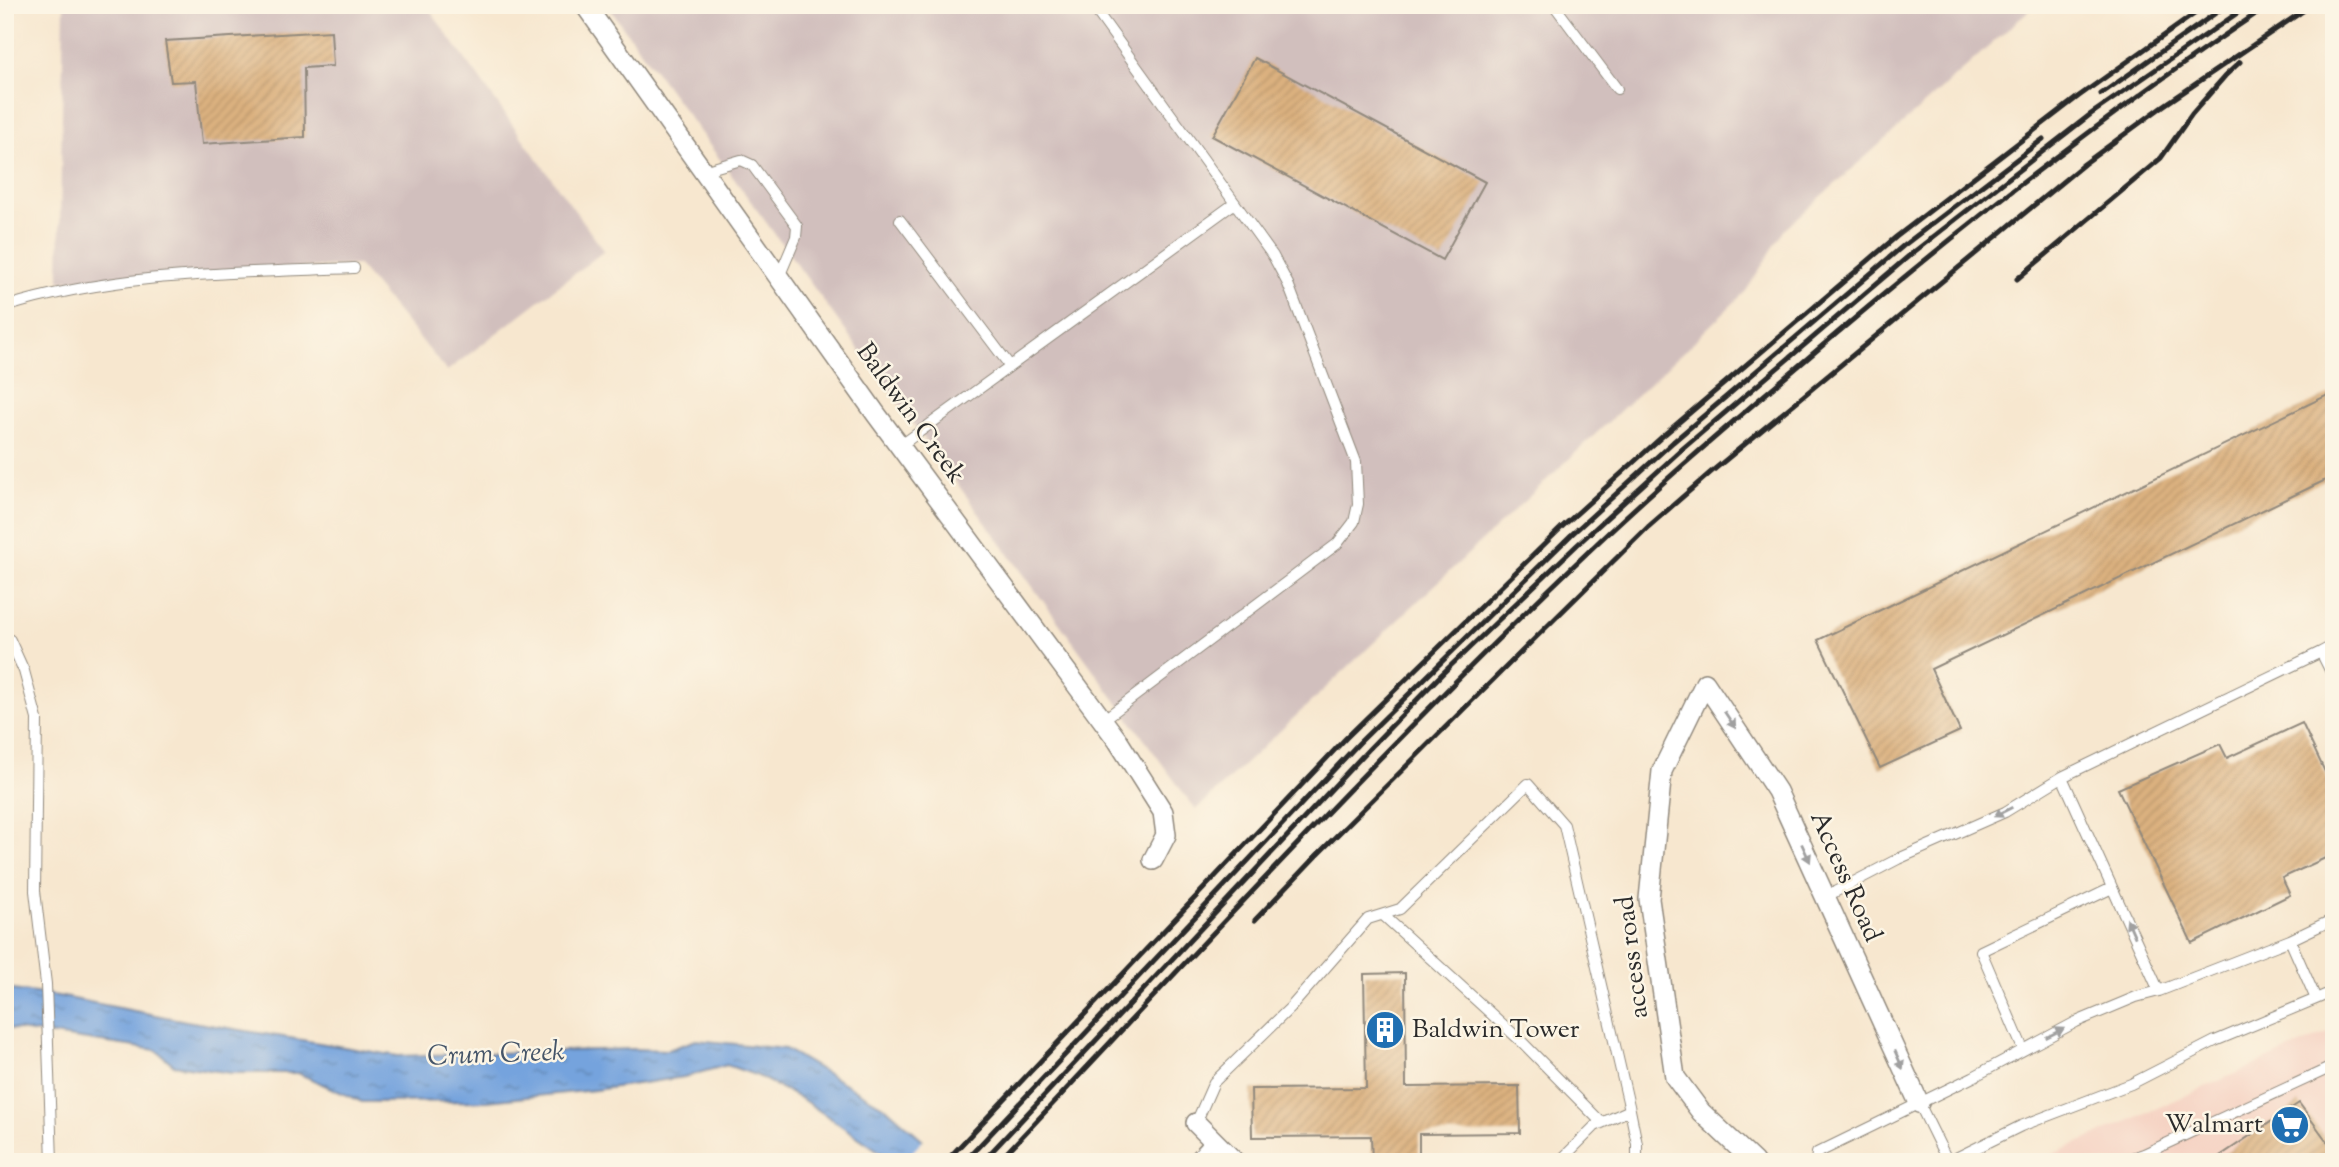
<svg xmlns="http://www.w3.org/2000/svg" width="2339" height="1167" font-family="'Sorts Mill Goudy',serif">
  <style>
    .built { fill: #f5d2c2 }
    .industrial { fill: #d1bfbd }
    .water { fill: url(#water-ripples); stroke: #506784; stroke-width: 2 }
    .pier { fill: #f7e7cf }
    .building { fill: url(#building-hatch) }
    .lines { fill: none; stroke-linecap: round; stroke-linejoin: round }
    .lane-casing { stroke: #91897d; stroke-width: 12 }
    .street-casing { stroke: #91897d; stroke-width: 22 }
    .lane { stroke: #fff; stroke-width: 10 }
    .street { stroke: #fff; stroke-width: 19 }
    .rail { stroke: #2b2b2b; stroke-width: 5 }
    .oneway { fill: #a0a0a0 }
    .labels { text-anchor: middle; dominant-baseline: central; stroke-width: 5; stroke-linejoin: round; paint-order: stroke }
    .street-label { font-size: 26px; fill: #2b2b2b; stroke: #fcf5e5 }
    .poi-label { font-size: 26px; fill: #2b2b2b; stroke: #fcf5e5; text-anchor: start }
    .water-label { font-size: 28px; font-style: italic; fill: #455569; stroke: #fcf5e5 }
  </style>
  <defs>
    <pattern id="water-ripples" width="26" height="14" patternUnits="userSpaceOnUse" patternTransform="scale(1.75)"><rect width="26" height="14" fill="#74a3dd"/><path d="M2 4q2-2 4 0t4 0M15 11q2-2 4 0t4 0" fill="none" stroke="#5f85b3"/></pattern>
    <pattern id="building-hatch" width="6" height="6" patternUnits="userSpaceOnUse" patternTransform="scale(1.75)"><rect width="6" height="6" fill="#dbb17f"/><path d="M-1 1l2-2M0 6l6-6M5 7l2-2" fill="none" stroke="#bc986e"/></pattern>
  </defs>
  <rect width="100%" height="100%" fill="#fcf5e5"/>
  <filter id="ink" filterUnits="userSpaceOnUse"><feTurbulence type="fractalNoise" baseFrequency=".0143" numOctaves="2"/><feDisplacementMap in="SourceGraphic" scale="14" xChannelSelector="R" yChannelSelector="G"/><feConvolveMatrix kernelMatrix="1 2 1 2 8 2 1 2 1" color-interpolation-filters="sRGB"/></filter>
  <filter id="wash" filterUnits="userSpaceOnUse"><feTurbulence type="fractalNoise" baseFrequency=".00686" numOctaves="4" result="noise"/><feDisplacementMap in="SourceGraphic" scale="28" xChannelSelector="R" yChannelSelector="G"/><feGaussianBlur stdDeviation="1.57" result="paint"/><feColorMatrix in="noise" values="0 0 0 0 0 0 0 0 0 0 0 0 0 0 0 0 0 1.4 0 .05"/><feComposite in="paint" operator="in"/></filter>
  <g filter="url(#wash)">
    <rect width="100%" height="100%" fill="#f7e7cf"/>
    <path class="built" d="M2334,1030V1162H2035Z"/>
    <path class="industrial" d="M64,5H426L604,251L447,371L358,265L59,281Z
      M607,5H2035L1785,229L1746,291L1690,345L1196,810Z"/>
    <path class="water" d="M5,989L58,996L186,1021L398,1056L631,1049L668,1050L696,1040L785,1049L888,1109L948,1162H895L802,1099L758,1076L727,1065L684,1077L595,1090L486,1101L362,1102L298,1073H231L174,1065L156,1050L5,1028Z"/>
    <path class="pier" d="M926,1137L950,1159L951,1162H903Z"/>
    <g id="blocks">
      <path class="building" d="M331,31L333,66L304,68L305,137L202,144L196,81L171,82L165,41Z
        M1255,58L1485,182L1442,260L1212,136Z
        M2334,392V476L1931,669L1960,731L1880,768L1818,640Z
        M2302,723L2334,791V854L2282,878L2290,895L2192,943L2118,789L2220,744L2227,758Z
        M1405,973L1406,1087L1519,1086L1520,1133L1419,1134V1162H1372L1371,1136L1252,1137L1251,1089L1366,1088L1364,974Z
        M2299,1103L2334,1151V1162H2211Z"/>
    </g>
  </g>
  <g filter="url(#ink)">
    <use href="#blocks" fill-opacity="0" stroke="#91897d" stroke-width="2"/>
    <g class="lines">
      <g class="lane-casing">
        <path id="lane" d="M1092,5L1273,256L1288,284L1356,462L1358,504L1354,522L1337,544L1103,720
          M1554,5L1617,89
          M703,171L741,160L752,165L797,226L796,237L779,277
          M900,220L1010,366
          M5,307C117,272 238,273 354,268
          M900,446L1235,203
          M5,636L10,640L24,671L37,719L35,891L46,984L52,1162
          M2321,652L2334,645
          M2062,777L2159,991
          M1825,897L1898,859L2005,812L2062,777L2321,652L2334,678
          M1383,915L1522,1042L1602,1123
          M2316,999L2334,991
          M2023,1049L1981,951L2112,888
          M1919,1103L1948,1162L2021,1126L2131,1084L2215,1041L2316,999L2290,940
          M1630,1110L1637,1144V1162
          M1196,1123L1214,1082L1291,1007L1368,919L1400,909L1528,784L1564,825L1630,1110L1595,1126L1559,1162
          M1191,1162L1212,1139
          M1816,1162L1817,1153L1973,1077L2076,1022L2136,997L2159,991L2290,940L2334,919
          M2120,1162L2144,1154L2334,1066"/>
      </g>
      <g class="street-casing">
        <path id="street" d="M585,5L876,414L1118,741L1163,812L1166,835L1153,860
          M1196,1123L1235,1162
          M1754,1162L1701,1112L1675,1077L1649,899L1662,771L1705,683L1777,791L1919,1103"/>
      </g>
      <use href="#lane" class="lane"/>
      <use href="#street" class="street"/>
      <path class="rail" d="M2101,94L2227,5
        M2017,279L2161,158L2192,114L2225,76L2240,62
        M1255,920L1315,857L1513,660L1648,527L1710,473L2084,164L2163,106L2303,11
        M945,1162L1346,738L1563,526L1665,434L1896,237L2079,96L2207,5
        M964,1162L1359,743L1571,535L1673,442L1903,246L2043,139
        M982,1162L1369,749L1442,674L1577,545L1680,451L1910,255L2091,114L2249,5
        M998,1162C1192,956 1383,747 1588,552C1657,486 1730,424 1802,363C1951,235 2106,114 2269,5"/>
    </g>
    <defs><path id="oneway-solid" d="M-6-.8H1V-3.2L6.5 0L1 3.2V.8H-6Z" transform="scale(1.75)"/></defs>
    <g class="oneway">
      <use href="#oneway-solid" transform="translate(1730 720) rotate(56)"/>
      <use href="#oneway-solid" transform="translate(2003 812) rotate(153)"/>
      <use href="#oneway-solid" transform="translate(1806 853) rotate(65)"/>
      <use href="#oneway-solid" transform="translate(2131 928) rotate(-114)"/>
      <use href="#oneway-solid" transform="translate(2055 1033) rotate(-27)"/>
      <use href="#oneway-solid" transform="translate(1899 1060) rotate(66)"/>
    </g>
  </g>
  <defs>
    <g id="building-disc" transform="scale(2.0125)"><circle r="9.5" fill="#1f6fb2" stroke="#fcf5e5"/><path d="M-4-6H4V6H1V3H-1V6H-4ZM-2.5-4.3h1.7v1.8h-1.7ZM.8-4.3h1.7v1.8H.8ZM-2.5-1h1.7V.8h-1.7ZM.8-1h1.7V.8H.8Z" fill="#fff"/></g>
    <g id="supermarket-disc" transform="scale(2.0125)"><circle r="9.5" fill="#1f6fb2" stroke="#fcf5e5"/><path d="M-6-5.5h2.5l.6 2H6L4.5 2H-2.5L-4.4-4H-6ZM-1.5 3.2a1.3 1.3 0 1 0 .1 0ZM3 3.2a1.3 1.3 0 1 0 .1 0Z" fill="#fff"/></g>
  </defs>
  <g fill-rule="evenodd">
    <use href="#building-disc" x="1385" y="1030"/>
    <use href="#supermarket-disc" x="2290" y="1125"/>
  </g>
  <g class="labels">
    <g class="street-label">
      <text transform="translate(910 414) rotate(54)">Baldwin Creek</text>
      <text transform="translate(1845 877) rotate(66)">Access Road</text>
      <text transform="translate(1633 957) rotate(-97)">access road</text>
    </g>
    <g class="poi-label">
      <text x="1412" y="1030">Baldwin Tower</text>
      <text x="2263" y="1125" text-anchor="end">Walmart</text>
    </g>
    <g class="water-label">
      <text transform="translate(496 1055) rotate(-2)">Crum Creek</text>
    </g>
  </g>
  <rect width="2339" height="1167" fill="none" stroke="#fcf5e5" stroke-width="28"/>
</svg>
